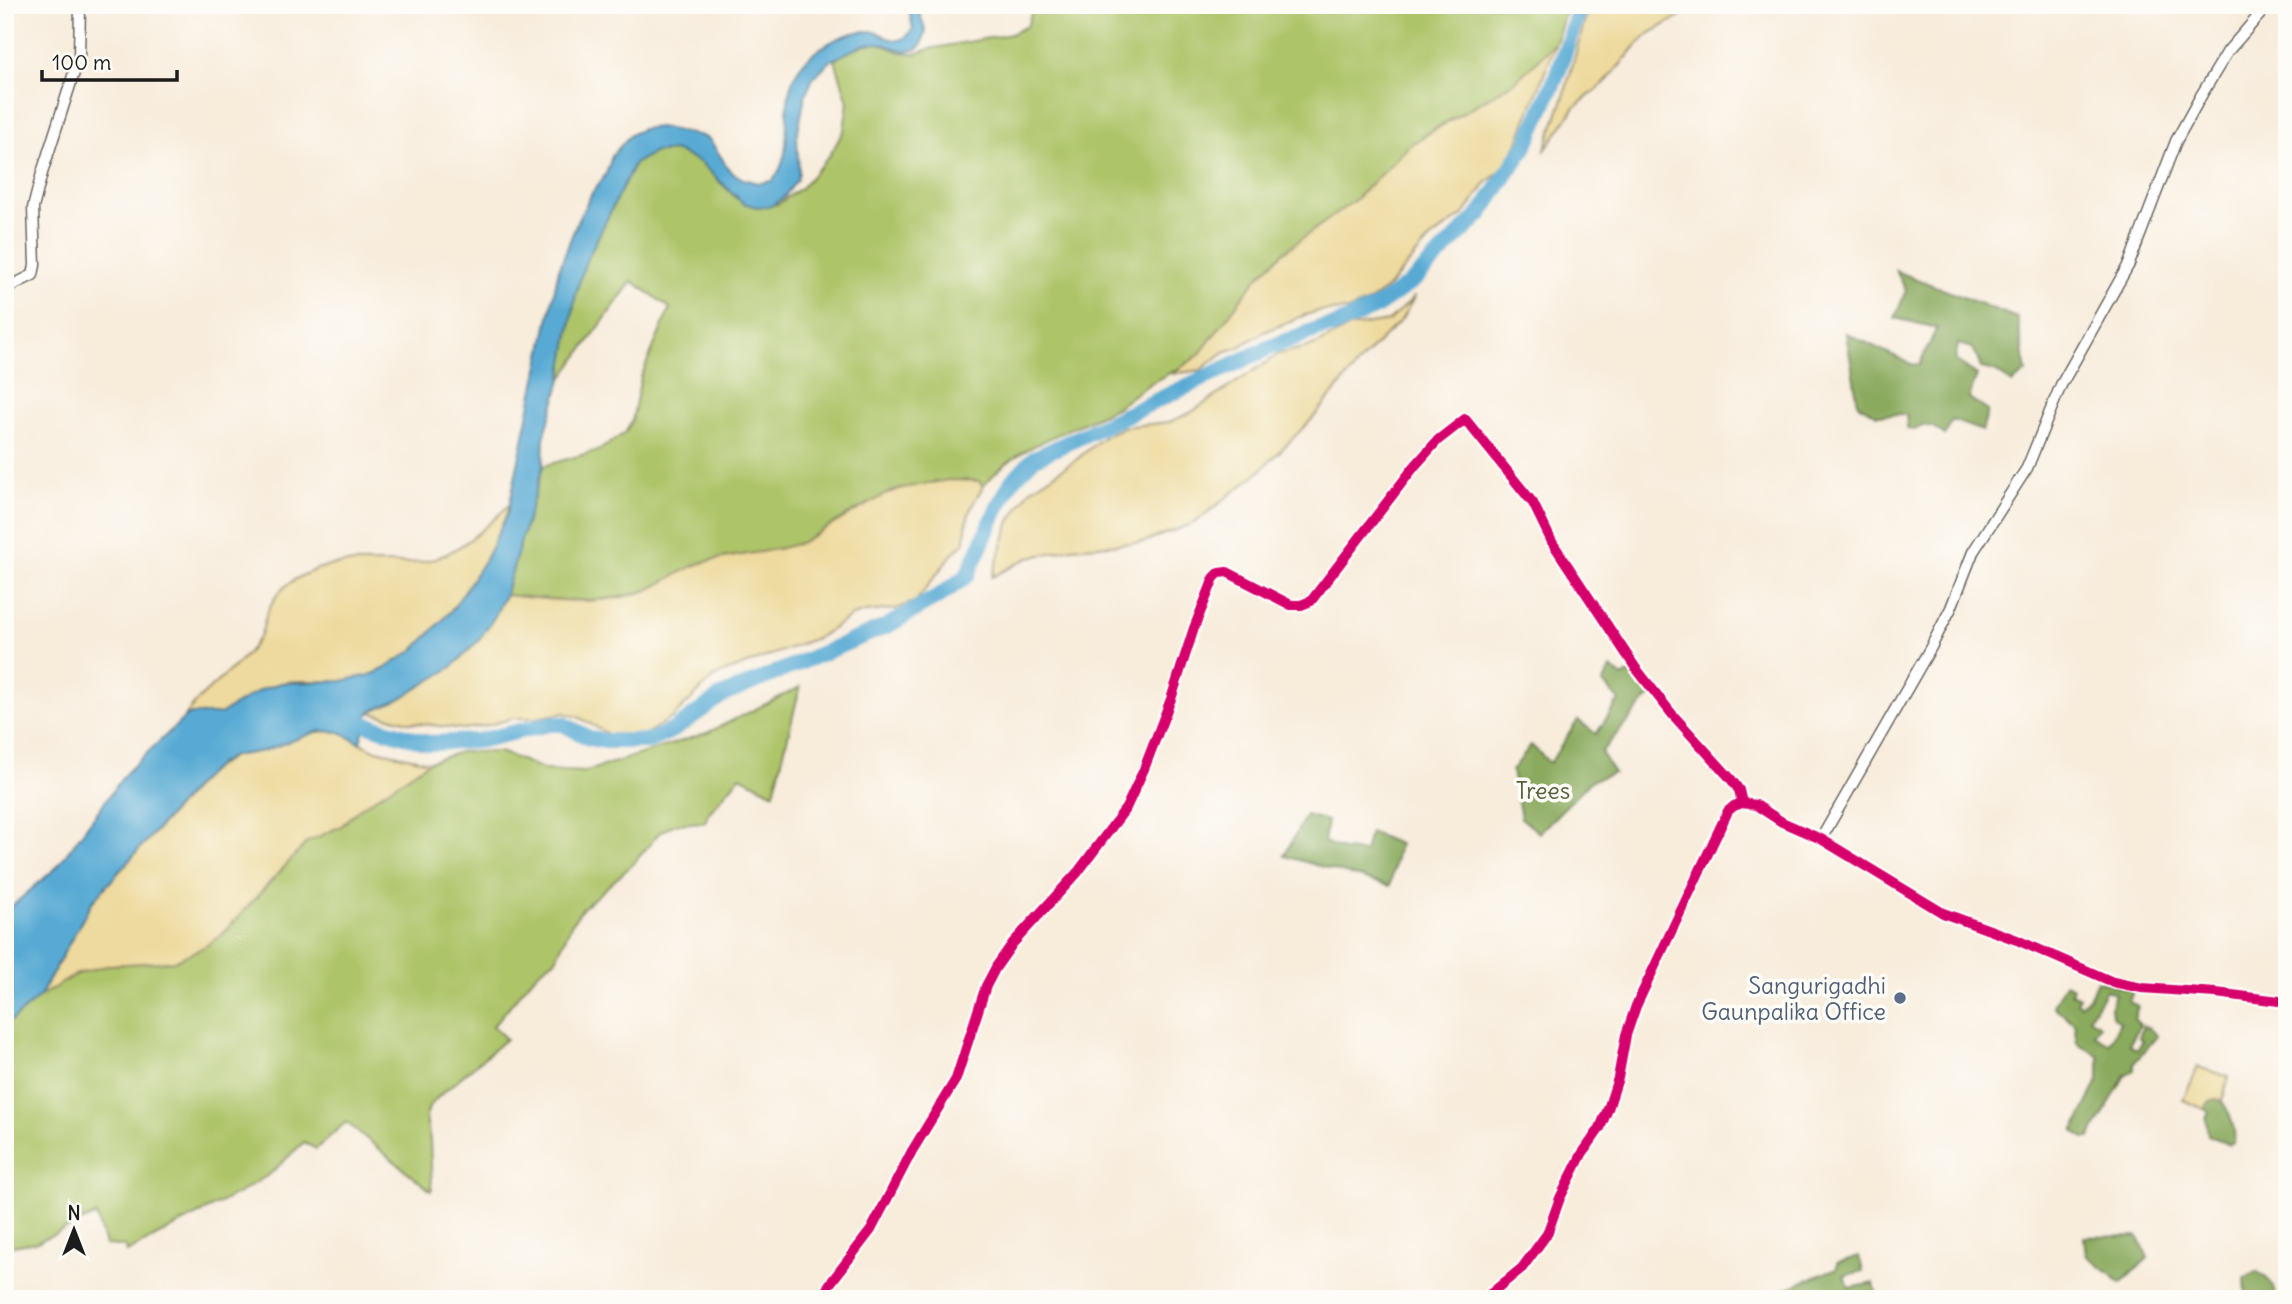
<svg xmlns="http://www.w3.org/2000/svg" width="2292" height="1304" font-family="Delius,sans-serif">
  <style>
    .green { fill: #aec469; stroke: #657042; stroke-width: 2 }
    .forest { fill: #8aaa5d; stroke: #53633c; stroke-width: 2; fill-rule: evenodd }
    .sand { fill: #eeda9e; stroke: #857b5d; stroke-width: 2 }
    .water { fill: #59aad4; stroke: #3a6378; stroke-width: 2 }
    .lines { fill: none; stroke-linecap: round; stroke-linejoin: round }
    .river { stroke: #59aad4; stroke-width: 16 }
    .street-casing { stroke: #69655f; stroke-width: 13 }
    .street { stroke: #fff; stroke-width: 10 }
    .cycleway-casing { stroke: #fdfcf7; stroke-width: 15 }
    .cycleway { stroke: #d6006c; stroke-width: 10 }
    .service-dot { fill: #5c6f8a; stroke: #fdfcf7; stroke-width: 2.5 }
    .labels { text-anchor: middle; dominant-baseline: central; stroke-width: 7; stroke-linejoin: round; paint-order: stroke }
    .park-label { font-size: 23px; fill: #565f3b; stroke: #fdfcf7 }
    .service-label { font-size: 23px; fill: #4e5e75; stroke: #fdfcf7; text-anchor: end }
  </style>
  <rect width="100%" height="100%" fill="#fdfcf7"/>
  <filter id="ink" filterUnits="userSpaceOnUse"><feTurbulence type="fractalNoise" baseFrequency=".0143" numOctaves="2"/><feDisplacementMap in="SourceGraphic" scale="14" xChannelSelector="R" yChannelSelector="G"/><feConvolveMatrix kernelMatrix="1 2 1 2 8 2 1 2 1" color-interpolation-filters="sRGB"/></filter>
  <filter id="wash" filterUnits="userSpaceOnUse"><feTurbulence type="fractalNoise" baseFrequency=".00686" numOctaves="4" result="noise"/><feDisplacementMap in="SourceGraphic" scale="28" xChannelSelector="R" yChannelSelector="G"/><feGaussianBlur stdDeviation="1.57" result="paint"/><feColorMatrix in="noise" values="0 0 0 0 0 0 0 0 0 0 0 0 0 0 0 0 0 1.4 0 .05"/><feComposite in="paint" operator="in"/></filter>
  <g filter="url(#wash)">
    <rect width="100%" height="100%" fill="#f8ecdb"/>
    <path class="green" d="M1034,5H1567L1556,43L1516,81L1423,136L1355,200L1285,251L1257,278L1199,355C1185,367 1169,373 1153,382C1140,389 1129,399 1117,407C1073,431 1014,445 983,487L979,481C926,476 883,494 839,520C827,527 815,536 803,542C771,555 736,553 704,562C684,568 666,583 647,590C602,606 551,600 505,595L543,466L599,450L625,433L632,421L641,377L670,308L632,281L561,380L576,293L585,263L634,164L655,152L676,151L700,162L737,199L757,207L778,204L802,187L830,155L844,130L848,102L835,60L845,52L865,44L879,43L900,52L915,54L929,49L1011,34L1027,26Z
      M800,687L774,793L740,776L708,814L705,822L675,824L660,832L633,864L582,909L571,925L556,959L537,973L493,1026L506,1039L439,1096L429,1107L426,1117L430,1140L432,1188L431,1191L346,1122L316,1149L304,1142L270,1174L239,1193L127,1252L125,1246L105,1245L96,1215L37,1242L5,1247V1026L40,996L77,974L109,965L174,961L222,935L307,842L341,826L360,808L429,762L460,752H500L546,770L584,772L707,733Z"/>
    <path class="forest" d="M1896,271L2017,318L2026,372L2012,383L1995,371L1981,368L1973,348L1958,344L1955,360L1977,375L1969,398L1988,411L1982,431L1952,420L1945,435L1933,427L1922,425L1914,430L1907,428L1906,414L1877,415L1858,404L1846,333L1911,364L1919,365L1937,328L1895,318L1906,290Z
      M1611,668L1622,677L1633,671L1654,691L1601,752L1614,773L1592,780L1539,833L1521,818L1512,771L1531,745L1550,763L1578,720L1596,734L1619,700L1603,683Z
      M1306,815L1327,821L1324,842L1343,850L1365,852L1370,832L1399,844L1390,886L1284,856Z
      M2097,981L2133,991L2129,1002L2138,1006L2134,1019L2140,1025L2129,1045L2137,1050L2143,1040L2139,1037L2143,1026L2149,1028L2157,1036L2134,1063V1070L2125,1075L2090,1138H2084L2074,1131L2099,1079V1056L2077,1043L2074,1023L2053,1006L2065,983L2073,987L2071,993L2079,997L2076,1002L2080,1005L2089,998ZM2106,990L2115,993L2111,1006L2112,1016L2120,1022L2109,1044L2094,1035L2100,1025L2089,1018Z
      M2215,1099H2219C2229,1107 2236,1130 2234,1142L2229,1144L2208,1135L2206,1119L2209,1112L2204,1109L2209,1101Z
      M2138,1236L2148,1258L2121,1283L2086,1255L2084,1237Z
      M1859,1256L1863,1271L1844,1276L1849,1288L1874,1283L1878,1299H1784L1782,1290L1837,1268V1263Z
      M2257,1272C2269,1278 2275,1285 2275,1299H2246L2245,1278Z"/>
    <path class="sand" d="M1589,5H1690L1679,17L1650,33L1636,46L1606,82L1575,107L1544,152L1564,96Z
      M1556,43L1517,144L1503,169L1486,183L1465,213L1429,240L1389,286L1370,301L1350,310L1319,311L1305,315L1264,332L1239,347L1224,352L1201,370L1172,374L1199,355L1257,278L1285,251L1355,200L1410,145L1516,81Z
      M1415,296L1402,319L1365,356L1313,418L1259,472L1194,523L1144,542L1072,548L1028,558L992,577L1010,521L1030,490L1076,460L1103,437L1123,427L1169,422L1190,413L1279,354L1316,345L1350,327L1389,321Z
      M948,480L979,481L983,487C969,508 966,517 965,542L954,552L916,601L895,609L866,612L852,616L819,637L715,676L673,717L647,733L633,737L618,738L610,735L578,717L564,713L536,718H514L484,726L463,729L409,722L369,712C384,703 401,696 417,687C462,665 484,639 505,595C551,600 603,607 648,590C667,582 685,567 705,562C737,554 769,553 800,543L888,493L903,488Z
      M509,505C506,519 499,532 493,544C466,597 418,666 356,680C331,685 302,677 277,684C256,690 241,709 220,714C208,717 196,712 184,718C204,686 240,669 260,636C263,630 264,623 266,616C274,593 288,581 310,572C345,556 384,567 421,562C455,557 485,528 509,505Z
      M326,731L340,732L372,749L429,762L360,808L341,826L307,842L221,935L204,947L174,961L109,965L77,974L40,996L92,902L208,773L233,756L263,751L311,733Z
      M2198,1067L2229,1077L2222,1101C2213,1095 2208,1103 2204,1109L2183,1100Z"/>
    <path class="water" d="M908,5H917L926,32L921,46L915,50L905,51L879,43L865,44L830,61L813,78L805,96L797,137L799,172L797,180L784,197L771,206L757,207L743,203L700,162L676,151L655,152L634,164L585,263L576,293L561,380L544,438L543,466L505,595L495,616L479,640L452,667L400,699L369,712L360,743L340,732L319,731L263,751L233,756L220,763L197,784L92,902L40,996L5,1026V912L57,867L126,773L184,718L191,714H220L260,690L281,683L341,681L370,675L384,669L416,648L452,610L486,558L508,512L559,269L578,220L592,193L606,174L612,156L630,135L642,129L659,127L702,136L710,140L730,171L743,179L758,183L772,181C802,148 770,94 807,59C822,45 848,30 870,31C889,33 896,52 913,29Z"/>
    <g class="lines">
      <path class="river" d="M345,718L428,743L478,741L549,724H563L589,738L605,741H649L675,729L721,696L887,626L942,594L967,576L998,507L1012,481L1033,459L1266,349L1320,328L1334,326L1376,307L1413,281L1481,213L1527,143L1558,73L1580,5"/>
    </g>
  </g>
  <g filter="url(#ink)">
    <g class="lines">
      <g class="street-casing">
        <path id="street" d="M5,289L33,275L35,265L33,208L42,173L79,57L80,5
          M1821,839L1931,647L1951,608L1973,552L2027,468L2061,385L2129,264L2176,141L2202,94L2228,51L2268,5
          M822,1299L829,1285L871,1230L912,1151L956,1079L986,986L996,967L1013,943L1078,872L1126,808L1144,769L1171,699L1194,628L1214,578L1219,573L1227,572L1291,605H1301L1311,601L1414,467L1438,440L1465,419L1533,503L1552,542L1635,667L1672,714L1731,779L1739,790L1742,803
          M1484,1299L1522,1268L1547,1234L1560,1198L1582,1154L1600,1128L1608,1109L1618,1078L1626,1035L1636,1006L1728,811L1734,806L1742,803L1756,805L1782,822L1821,839L1943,913L2017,940L2113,982L2142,988L2216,993L2287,1002"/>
      </g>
      <use href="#street" class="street"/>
      <g class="cycleway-casing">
        <path id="cycleway" d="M822,1299L829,1285L871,1230L912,1151L956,1079L986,986L996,967L1013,943L1078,872L1126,808L1144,769L1171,699L1194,628L1214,578L1219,573L1227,572L1291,605H1301L1311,601L1414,467L1438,440L1465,419L1533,503L1552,542L1635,667L1672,714L1731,779L1739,790L1742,803
          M1484,1299L1522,1268L1547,1234L1560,1198L1582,1154L1600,1128L1608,1109L1618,1078L1626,1035L1636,1006L1728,811L1734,806L1742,803L1756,805L1782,822L1821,839L1943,913L2017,940L2113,982L2142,988L2216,993L2287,1002"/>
      </g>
      <use href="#cycleway" class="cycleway"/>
    </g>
  </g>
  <circle class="service-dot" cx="1900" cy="998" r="7"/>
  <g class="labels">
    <g class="park-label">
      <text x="1543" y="790">Trees</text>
    </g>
    <g class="service-label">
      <text x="1886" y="985">Sangurigadhi<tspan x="1886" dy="26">Gaunpalika Office</tspan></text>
    </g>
  </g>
  <rect width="2292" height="1304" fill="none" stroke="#fdfcf7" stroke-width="28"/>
  <g transform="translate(74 1230)" stroke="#fdfcf7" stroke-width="5" paint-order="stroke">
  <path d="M0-5L12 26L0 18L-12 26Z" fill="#1c1c1c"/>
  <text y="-10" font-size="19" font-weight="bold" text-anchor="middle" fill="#1c1c1c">N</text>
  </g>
  <path d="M42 70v10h135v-10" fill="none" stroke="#1c1c1c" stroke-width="3.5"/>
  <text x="52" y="70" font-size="21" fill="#1c1c1c" stroke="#fdfcf7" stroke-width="5" paint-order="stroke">100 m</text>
</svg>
